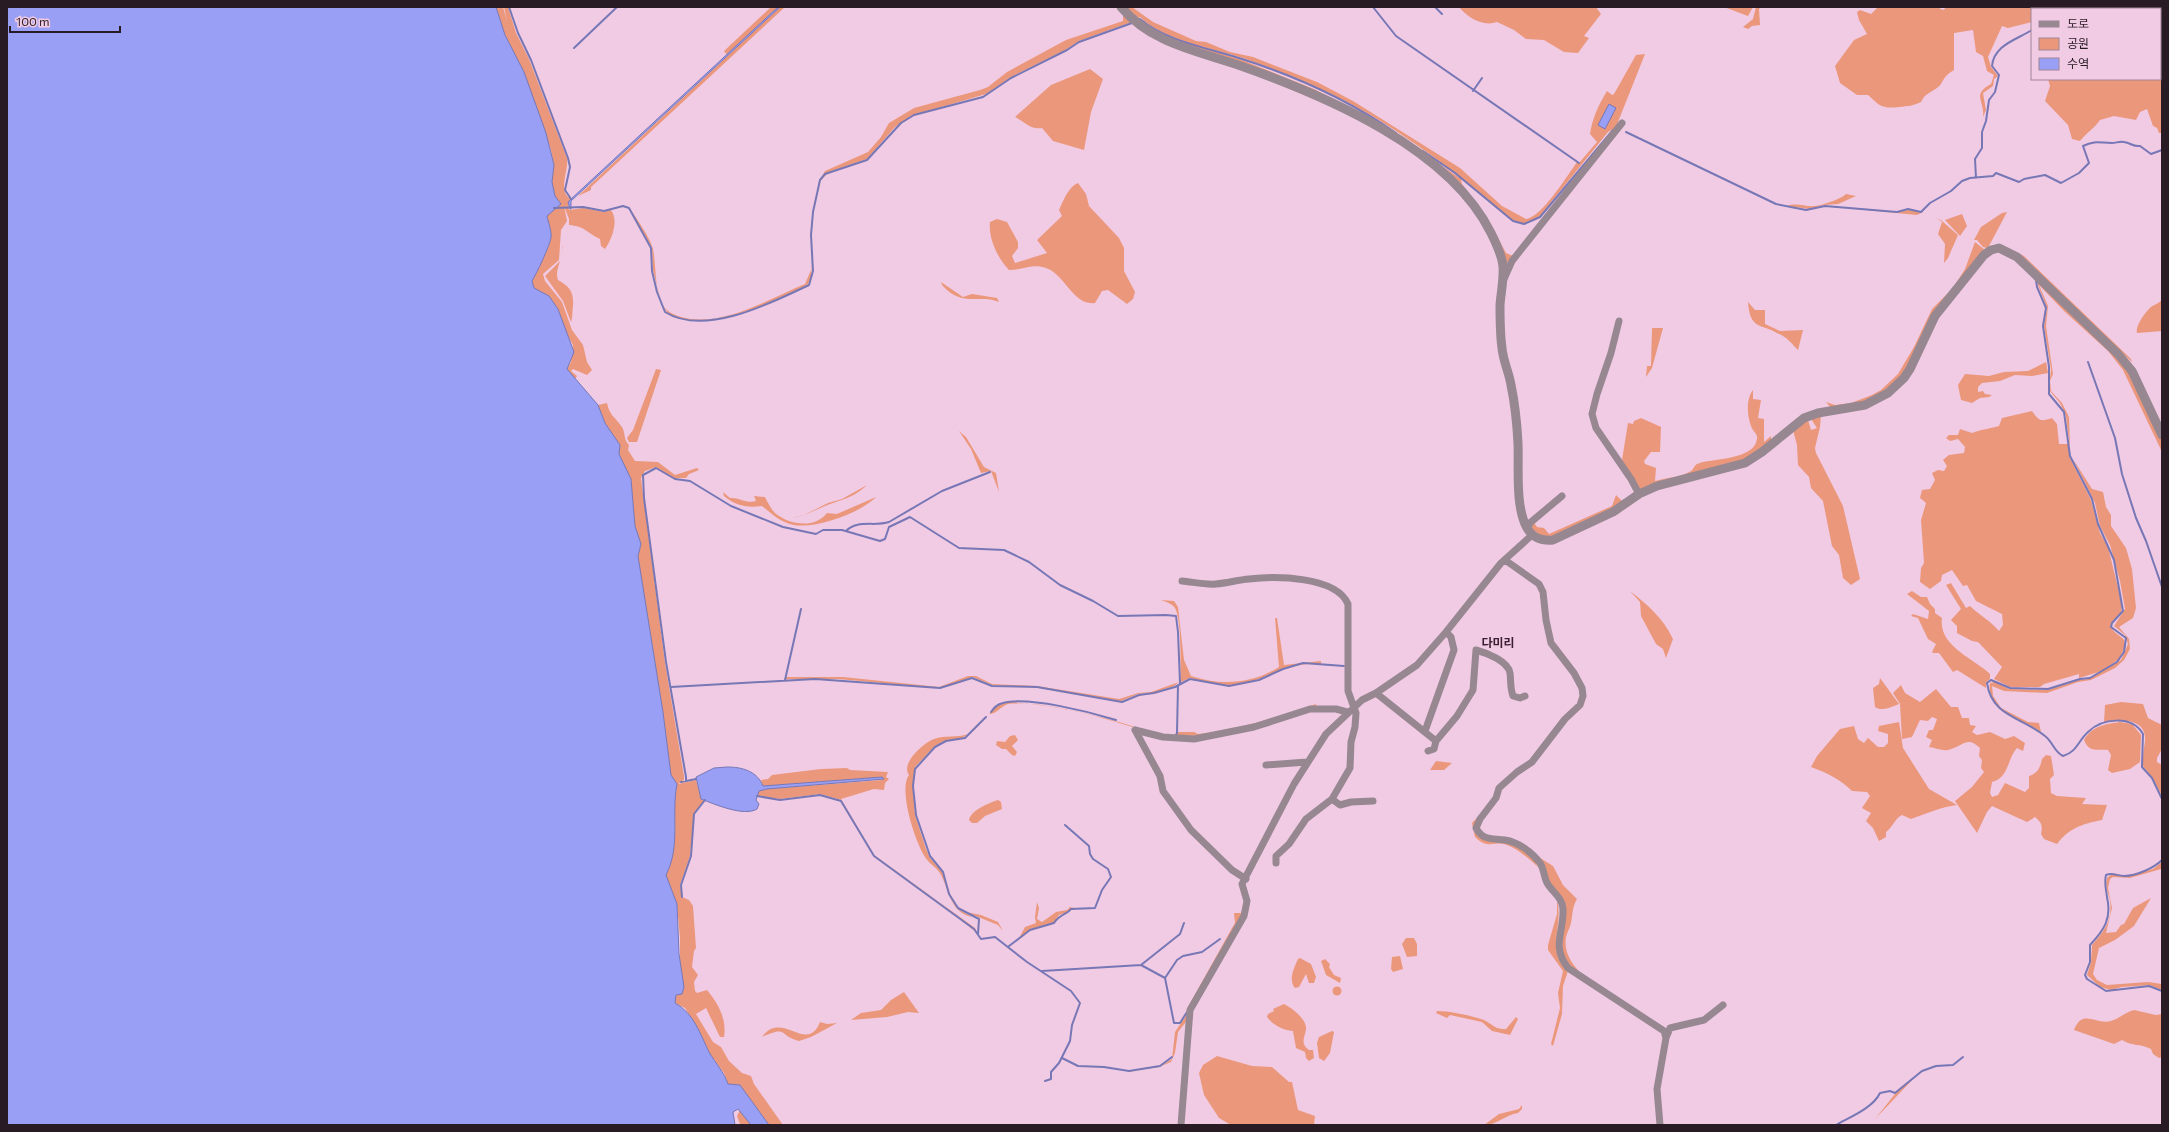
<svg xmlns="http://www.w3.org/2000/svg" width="2169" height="1132" font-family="Commissioner,'Noto Sans KR',sans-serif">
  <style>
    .green { fill: #eb977b }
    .water { fill: #989ff4; stroke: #7777b6 }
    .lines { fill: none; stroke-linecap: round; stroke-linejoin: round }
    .stream { stroke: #7777b6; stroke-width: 2 }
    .minor { stroke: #978791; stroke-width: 7 }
    .tertiary { stroke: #978791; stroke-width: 9 }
    .labels { text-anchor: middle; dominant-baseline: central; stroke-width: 4; stroke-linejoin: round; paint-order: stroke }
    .quarter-label { font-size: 12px; font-weight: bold; fill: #3b1f32; stroke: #f1cbe4 }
  </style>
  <rect width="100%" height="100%" fill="#f1cbe4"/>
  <path class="green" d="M496,7H503L507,21L504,7H508L516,33L529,59L567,158C569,171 557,191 571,199L568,202L569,210L584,208L604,212L611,210C619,221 612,239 605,249L601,246L600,239C587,233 585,226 569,225V219L564,206L567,221L561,230L559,260L543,274L545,281L562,302L572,330L583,345L587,362L592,370L587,375L573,369L571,371L577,376L575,379L567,369L571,362L573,345L564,329L558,309L549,296L534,288L532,281C537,273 550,246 551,238C552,232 548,222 547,216L554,208L555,196L552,182L554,166L551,150L524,72L505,35Z
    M771,7H778L727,55L724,51Z
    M780,7H785L602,177L591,187V190L578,196Z
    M1124,7H1132L1153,22L1196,41L1206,42L1230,52L1253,57L1317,82L1353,101L1460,168L1502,206L1526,219C1542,217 1567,176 1577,162L1579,163L1597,142L1590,134C1592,119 1599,104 1607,91L1612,95L1614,94L1636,55L1645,54L1616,127L1608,132L1540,216C1532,223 1523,225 1513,221C1452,169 1388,118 1313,86C1290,76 1267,66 1243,58C1212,48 1164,41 1140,17L1138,18L1164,35L1242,60L1314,89L1380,123L1461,179L1462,184L1491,225L1506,253L1513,256L1506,264L1469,197L1377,125L1154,33Z
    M1459,7H1596L1601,14L1584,36L1589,38L1578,53L1564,52L1544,40L1526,39L1514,30L1497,22C1483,27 1468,18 1459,7Z
    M1724,7H1753L1748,16Z
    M1756,7H1762L1759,9L1760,25L1752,26L1748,29L1743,27L1753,19Z
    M1878,7H1937L1943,10L1947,7H2063L2060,9H2032V22L2008,28L2002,26L1988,57L1991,67L1998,76L1994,79L1993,86L1983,93L1986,110L1983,117C1985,100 1971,95 1991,84L1994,75L1987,71L1983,56L1976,52L1973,30L1954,33V70C1946,75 1945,77 1941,84C1935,92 1925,92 1921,102C1913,106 1908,106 1899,107C1882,109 1880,106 1868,95H1857L1840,83L1835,66L1854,40L1867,34L1859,20L1857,12L1860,10L1871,14Z
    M2075,7H2162V133H2159L2157,128L2153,126L2147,109L2140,112L2136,120L2114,116L2100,120C2095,128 2086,133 2080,141L2072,139L2068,125L2045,101L2050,86L2048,79H2160V9H2072Z
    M1123,15L1132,22L1079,41L1067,49L1011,77L986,94L911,116L895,127L867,159L829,172L818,183L825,171L868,152L881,137L889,123L914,108L980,90L988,87L1007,72L1066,40L1123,21Z
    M1090,69L1103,79L1091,112L1084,150L1053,141L1042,128C1030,130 1025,122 1015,117L1051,85Z
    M1078,183L1086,194L1089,206L1119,238L1124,248V271L1135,292L1133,299L1127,304L1108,290L1102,291L1095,303C1073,306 1065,274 1046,268C1033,263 1023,270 1009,270C998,259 988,238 990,222L997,219L1007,222L1018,242V248L1012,256L1015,263L1047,253L1037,240L1062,216L1059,210C1063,201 1069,186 1078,183Z
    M1846,194L1856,196L1838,204L1824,205L1810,209L1787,206C1796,202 1805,207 1815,206C1823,205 1841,199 1846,194Z
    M629,207C636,218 650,237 653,249C656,264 655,293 663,306C667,311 672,314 678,316C719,330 768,299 805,284L811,270L812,255L811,277L808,284L801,288L759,307L728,317L700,321L684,319L669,314L662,306L653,270L652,248Z
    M1844,208L1897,212L1909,210L1923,212L1917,215Z
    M2007,212L1989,246L1987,248L1983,247L1977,240H1974L1981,227L2002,213Z
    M1962,214L1967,226L1960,236L1945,220Z
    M1936,218L1942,221L1958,235L1948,258L1944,263L1945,244L1938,234L1942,222Z
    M1975,242L1985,250L1939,307L1905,372L1891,386L1869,401L1832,409L1826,402L1835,405L1851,403L1872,395L1881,390L1898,374L1914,347L1932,309L1953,288L1965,269Z
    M562,244C564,259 554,269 558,280C570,287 574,292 573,306C572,312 573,316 571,322L563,301L545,276L560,261L562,253Z
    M2004,246L2024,256L2131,359L2132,362Z
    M2036,280L2109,349L2129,372L2162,441V452L2123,370L2108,351L2064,311L2039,285L2048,306L2046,326L2053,374L2050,381L2051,391L2062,403L2069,417L2070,448L2066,416L2060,403L2049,390L2051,369L2044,326L2047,308Z
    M941,282L963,297L972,294L997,298L999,302C981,294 965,306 947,290C944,287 942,286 941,282Z
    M2162,299V331L2137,333C2135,326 2146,311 2151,307C2155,304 2159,304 2162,299Z
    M1748,302L1755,310H1765V324L1780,331L1803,330L1798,350C1792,344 1787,337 1779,334C1760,323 1750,330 1748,302Z
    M1652,328H1663L1652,368L1646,377L1647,366H1651Z
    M2046,362L2048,373L2032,376L2015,375L2000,381L1982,383L1978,387V392L1983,391L1985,394L1992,395L1989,397L1980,398L1972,403L1961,400L1958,385L1965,374L1989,376L2004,372L2028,371Z
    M656,369L661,370L637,442H629L627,438L633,430Z
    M1753,390V399L1761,400L1758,418L1764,419V442L1771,436V441L1747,459L1640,490L1622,460L1628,423L1633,424L1634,421L1641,418L1661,427L1660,452H1651L1644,461L1645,464L1656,468L1655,481C1665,478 1682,477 1691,471C1693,470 1694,466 1697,464C1710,458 1754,461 1757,439C1758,433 1752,431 1751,426C1747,415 1746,399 1753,390Z
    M607,403C609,415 616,418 622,427C626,434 623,439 629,445L628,450L635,461L658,462L675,475L697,468L699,470L689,474L686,478H674L656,467L645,471L641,478L665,663L684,776V780L678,784L696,780L701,799L705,800L694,814L690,856L680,885L682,897L689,900L693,906L696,948L694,951L692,967L698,975L694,982L695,991L697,993L707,990C718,1003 727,1019 724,1037H720L706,1008L696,1014L713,1042L721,1047L729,1061L742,1073L751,1076L754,1084L783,1125H769L740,1085L728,1084L724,1073L710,1054L700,1033L685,1008L675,1003L680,969V938L677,904L665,875C682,846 671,815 677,784L671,775L663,712L638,556L641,544L635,526L631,479L619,454L620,445L605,423L598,405Z
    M2032,411C2039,421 2041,422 2052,418L2057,424L2059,444H2068L2070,458L2091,500L2100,533L2108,547L2122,604L2121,613L2112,622L2111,627C2119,641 2133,634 2119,659L2102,671L2079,678V674L2044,684L2040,687H2010L1994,679L2002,667L1978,642L1972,641L1957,633V626L1951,620L1961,609L1946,585L1951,583L1966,608L1970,606C1979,615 1991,621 1999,631L2003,625L2002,614L1976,601L1967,585L1963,586L1952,570L1942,575L1941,581L1930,589L1920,582L1921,568L1924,563L1921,520L1926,503L1920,498L1922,490L1930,489L1935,480L1932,473L1938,470L1944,471L1947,466L1943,460L1949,455L1964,453L1965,447L1958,439L1950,441L1946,438L1949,435H1958L1960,429L1972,433C1982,429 1989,429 1999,426L2002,418Z
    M1821,415L1820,427L1815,448L1816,453L1843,506L1860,579L1851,585L1843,578L1839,555L1832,546L1823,501L1811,488L1809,477L1798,465L1797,445L1793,430L1808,420L1811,430L1817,428L1811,419Z
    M959,431L966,437L984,467L996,473L999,492L991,471L981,473L971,449Z
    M2073,459L2092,489L2103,492L2106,507L2111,515V526L2126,548L2132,569L2136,608L2133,618L2119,627L2129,639L2130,649L2124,660L2115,668L2091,680L2078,682L2047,693L2004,691L1992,686L1993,696L2001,708L2028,722L2039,723L2041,732C2023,720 1986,711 1990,683L1995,682L2009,689L2048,690L2079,680L2089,679L2121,660L2128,644L2125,635L2114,626L2125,609L2120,581L2110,545L2100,526L2095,503Z
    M867,485C852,499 842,499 825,506C813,511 805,516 792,518L804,515L828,503L842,499Z
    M723,492L730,498C739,497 747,504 756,501L754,496L765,497C768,503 771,509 775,513C789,525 815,529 827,513L837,514L876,497C861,513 812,531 790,524C779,521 771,513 762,506C747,508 736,506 724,496Z
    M1616,495L1622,501L1626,502L1556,536H1541L1531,528L1533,521L1537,527L1544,528L1549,534L1612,506Z
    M1630,591C1648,605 1663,618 1673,639L1666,658L1663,649L1656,644L1641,616L1640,602Z
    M1912,591L1921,597H1927L1930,604L1935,609V613L1942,618C1938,646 1973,658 1990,674V679L1986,683V688L1957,670L1953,672L1939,653H1933L1932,652L1936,644L1928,639L1918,618L1911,616L1913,614L1928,619L1929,611L1907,594Z
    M1161,600L1174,601L1178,607L1184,660L1191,676C1221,686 1252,684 1279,667L1275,618H1277L1284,665L1321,661V664C1283,661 1264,684 1229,685C1216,685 1203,681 1190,678L1181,682C1180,663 1182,627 1176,610C1174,604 1166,602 1161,600Z
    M968,676H976L992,684L1037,686L1119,699L1138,693L1151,692L1179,682L1174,686L1153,693L1138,694L1121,701L1037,687L992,685L973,677L939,688L838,679H786V677H843L939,687Z
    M1880,678L1899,704C1891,707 1883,712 1875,707L1873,688L1879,684Z
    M1901,685L1905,693L1920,702L1936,689L1951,707H1958L1962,718H1969L1970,725L1976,726L1972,732L1977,735L1990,732L2005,739L2014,736L2025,743L2023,751L2017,748C2007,759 2009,778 1992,782L1990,793L1992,797L1998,795L2005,783L2025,792L2029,788V776C2038,773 2040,768 2042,759L2046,755L2051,756L2054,775L2050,779L2051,793L2057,796L2086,798L2082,804L2107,805L2102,820C2082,824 2069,828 2057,844L2044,839L2041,834C2043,825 2041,822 2035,817L2027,822L1992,806L1987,812L1977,833L1955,801L1972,787L1984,772L1981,768L1982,760L1979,756L1980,748C1966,735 1963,747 1948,750C1943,751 1935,748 1929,747L1932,740L1926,737L1929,730H1933L1937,719L1932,717L1928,721L1920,720L1912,737L1902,739L1900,704L1893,693Z
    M1011,702C1054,705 1095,714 1135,727V728C1107,718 1037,699 1008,704C1001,706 997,714 989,714L998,705Z
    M2121,702L2143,704L2148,718L2162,725V749L2157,758V762L2162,765V796L2152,777L2143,766C2142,758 2144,750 2145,741C2147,718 2120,719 2104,722L2105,705Z
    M1316,704V706C1273,719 1221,740 1177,735L1178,732H1194L1198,734L1223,731L1275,718Z
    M984,717L969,734L960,739L942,742L934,747L915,767L913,786L915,815L926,849L930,858L943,873L953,902L958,909L972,917C950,912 950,892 941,875C938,868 929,864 925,857C915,842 898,789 909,775C900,763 925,742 934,739C945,735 957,738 968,734Z
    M1899,722L1903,748L1929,789L1957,805C1941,807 1925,814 1911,819L1902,815C1895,818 1893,827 1886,832V837L1879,841L1873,828L1866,821L1871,813L1862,808L1870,796L1867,792L1852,791C1840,779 1827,773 1811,767L1817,756L1840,729L1854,726L1858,739L1864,743L1868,738L1878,747H1884L1888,743V734L1878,731L1879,726Z
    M2120,722L2132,724L2141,735L2140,762L2130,769L2112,773L2108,770L2111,755L2108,750C2096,749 2089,753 2084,740C2092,726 2105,724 2120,722Z
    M1015,735L1018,740L1012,746L1017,752L1015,756L1012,755L1006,749H1002L996,745L997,741L1005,742L1010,736Z
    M1436,761L1452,763L1444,770H1430Z
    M847,768L850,770L888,772L886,777L889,779L885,783L884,790L874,789L841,799L874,855L975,928L977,933L944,906L874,856L841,800L820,794L780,799L757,796L759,791L767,789L882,780V777L763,786L761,780L768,779L772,775L821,769Z
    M998,800L1001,802L1002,809L985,816L977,823H972L969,820C971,810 989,803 998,800Z
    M1492,802L1475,832C1498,839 1527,844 1538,867C1531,860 1514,846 1504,844C1492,842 1488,849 1475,837L1472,823Z
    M1537,856L1553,866L1563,885L1577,899C1572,907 1573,914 1571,923C1570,928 1567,932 1566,937C1563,956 1576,968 1587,980L1571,968L1562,953L1564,915Z
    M2162,862L2161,869L2130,878L2113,877L2110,879L2108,888L2112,908L2106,933L2116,932L2121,925L2124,924L2133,908L2151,898L2134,926L2115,940L2099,948L2093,974L2097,980L2107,985L2148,982L2162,984V990L2149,985L2122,987L2111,990L2100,987L2087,975L2091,962L2092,945C2104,931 2113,921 2110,900C2108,892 2105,887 2107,878L2112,874L2128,876L2153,869Z
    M1557,900C1564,926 1545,950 1568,971L1563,986L1562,1014L1553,1046L1551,1044L1560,1008L1558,993L1563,971L1548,950V945L1557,914Z
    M1037,902L1039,908L1037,919L1042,922L1056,912L1067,910L1070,907L1079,909H1071L1068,912L1059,915L1054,923L1030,930L1018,940L1025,927L1036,923L1035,917Z
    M966,912L981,915L998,922L1003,931L998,925Z
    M1234,913H1243L1189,1018L1178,1032L1175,1053L1171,1062L1159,1067L1126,1072L1161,1066L1172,1059L1175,1032L1187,1014L1188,1007L1232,928L1235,923Z
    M1406,938H1414L1417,944V956L1407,957L1402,944Z
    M1400,956L1403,969L1393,972L1391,969L1392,957Z
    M1300,958L1311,964L1316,977L1314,983H1309L1306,974L1299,987L1295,988C1288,980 1294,968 1298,959Z
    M1325,959L1330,964L1329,967L1334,975L1341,978L1340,983L1326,975L1321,961Z
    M1332.5 991a4.5 4.5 0 1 1 9 0a4.5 4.5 0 1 1-9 0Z
    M904,992L919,1013L908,1012L887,1017L851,1020L861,1013L881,1010L891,1000Z
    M1284,1004C1292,1008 1305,1018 1306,1027C1307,1035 1298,1042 1309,1050H1313L1314,1058L1309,1061L1306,1058L1305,1052L1296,1048L1293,1031C1283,1030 1273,1025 1267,1017L1268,1014L1274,1011L1273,1009Z
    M2134,1010L2156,1015L2162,1014V1057L2159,1058L2153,1054L2151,1049C2139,1043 2134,1047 2122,1040L2114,1044L2074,1030C2082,1008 2096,1025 2111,1021C2119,1019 2125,1012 2134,1010Z
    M1437,1011C1450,1011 1468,1015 1481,1019C1491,1022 1494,1030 1506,1029L1516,1017L1518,1019L1510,1035L1492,1031L1482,1022L1450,1015L1447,1018L1436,1013Z
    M820,1022L827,1024L837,1023L811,1037L799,1041C778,1036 789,1025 762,1037C782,1009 807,1055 820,1022Z
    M1332,1031L1334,1032L1330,1053L1324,1061L1319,1058L1317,1043L1319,1037Z
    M1217,1056L1252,1066L1272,1067L1289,1082H1292L1298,1110L1315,1116L1314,1125H1231L1219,1118L1204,1095L1199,1073L1203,1065Z
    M1915,1077L1875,1119L1895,1094Z
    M1522,1105V1109L1518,1113C1505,1115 1497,1125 1484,1125L1499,1114L1519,1109Z
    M740,1110L751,1125L740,1124L737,1116Z"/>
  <path class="water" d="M7,7H496L505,35L524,72L546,133L554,165L552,182L555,196L561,204L547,216C548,222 552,231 551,238C549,247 537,273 532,281L534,288L549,296L558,309L574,352L567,369L598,405L605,423L620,445L619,454L631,479L635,526L641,544L638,556L663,712L671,775L677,784C671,815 681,846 666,875L677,904L679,954L684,987L682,994L676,995L675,1003C694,1013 700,1034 709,1052C716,1064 724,1072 728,1084L740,1085L769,1125H751L738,1109L733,1112L735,1125H7Z
    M778,7H780L571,201V209H570L568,202L571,199Z
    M1609,104L1616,108L1605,129L1598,125Z
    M727,767C742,767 757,771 763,786L882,777L884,779L767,789L759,791L756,800L759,804L757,809C744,817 714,804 701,799L696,777L714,768Z"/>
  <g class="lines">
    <path class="stream" d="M509,7L518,33L531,60L568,158L570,167L565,190L571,199
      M1373,7L1396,36L1579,163
      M1435,7L1442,14
      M2062,9L2064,7
      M1140,19C1167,42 1209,48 1242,59C1295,76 1350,101 1396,133
      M574,48L617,7
      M1473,91L1482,78
      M1626,132L1776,204L1806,210L1825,206L1897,212L1908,209L1921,212L1930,203L1951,191L1962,181L1970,178L1993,176L1996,173L2019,182L2024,179L2045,175L2061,183L2079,173L2089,163L2083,146C2095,140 2100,143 2112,143C2116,143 2120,141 2124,142C2131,143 2133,147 2140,146L2151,154L2162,150
      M1423,151L1455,173L1513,221L1524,224L1540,217L1613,130
      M1976,178L1975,159L1982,148V132L1986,121L1989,100L1995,92L1999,75L1992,66C1994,45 2016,40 2032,30
      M554,208L583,207L604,211L623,206L629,208L651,248L652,271L657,292L665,312C705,337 771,303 809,285L813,271L811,235L813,212L820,180L825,174L867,160L901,123L914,115L983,97L1011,78L1067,50L1079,42L1132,23
      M2036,280L2037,287L2046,308L2043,326L2049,367V394L2064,412L2070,456L2092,499L2098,524L2114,560L2123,611L2112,623L2111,627L2126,638L2124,652L2117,662L2090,678L2080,679L2048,689L2010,688L1991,680L1987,683C1992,717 2022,717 2045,736C2053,742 2054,752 2063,756C2077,752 2078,741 2088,732C2102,718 2132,715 2143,734L2142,767L2152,778L2162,799
      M2088,362L2115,438L2122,474L2136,518L2146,541L2162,587
      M846,531C857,519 875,527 889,522L942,491L990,472
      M785,680L801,609
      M671,687L815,679L940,688L972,678L992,686L1037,687L1122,702L1139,695L1154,693L1175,687L1190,679L1229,686L1259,680L1283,669L1303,663L1344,666
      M991,712C994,708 997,704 1003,703C1028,696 1090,712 1116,720
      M1176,735L1177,733L1178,685
      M686,781V777L666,662L644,498L643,475L656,468L675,479L690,481L731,506L783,527L816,534L823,530H842L880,541L885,539L889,527L910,517L959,548L1004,550L1029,562L1060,585L1093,601L1118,616L1166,615L1176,616L1178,632L1180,683
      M681,782L696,779
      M757,796L780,800L820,795L841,801L874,856L974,929L981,939L995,937L1027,962L1071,991L1080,1003L1072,1025L1070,1041L1059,1063L1051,1072V1079L1045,1081
      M2162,860C2154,868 2136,876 2124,876C2117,876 2113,872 2106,875C2104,883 2106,889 2107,897C2112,919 2104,930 2090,945V962L2085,975L2087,979L2106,991L2149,986L2162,991
      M682,897L681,885L691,856L694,814L705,800
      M978,934L979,919L958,908L949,894L943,872L930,856L916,815L913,786L915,769L935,747L946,741L965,738L986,717
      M1009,946L1030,930L1054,923C1061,913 1067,915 1071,909L1095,908L1102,890L1111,877L1108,869L1093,859L1090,854L1089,846L1065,825
      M1141,965L1180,934L1184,923
      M1042,971L1141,965L1165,978L1174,1023H1180L1187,1012
      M1165,978L1177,960L1183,956L1202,952L1220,939
      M1062,1058L1078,1066L1104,1067L1129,1071L1160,1066L1172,1057
      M1836,1125C1850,1117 1873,1108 1880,1093L1890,1091L1895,1093L1922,1071L1936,1066L1953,1065L1963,1057"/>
    <path class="minor" d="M1504,279L1512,261L1622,123
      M1619,321L1611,353L1597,394L1592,414L1596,428L1631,479L1639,494
      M1527,528L1531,522L1562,496
      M1505,560L1539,584L1543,592L1546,620L1551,643L1574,673L1582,688L1583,696L1580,705L1565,719L1532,762L1517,772L1499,788L1496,798L1480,819L1476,828C1483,841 1492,838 1505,840C1518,842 1532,852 1540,863C1544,869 1544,877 1547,883C1553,893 1562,897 1563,909C1564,933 1551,946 1568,968L1664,1031L1666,1038L1657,1089L1660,1125
      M1182,581C1193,582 1205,585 1216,584C1227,583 1238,580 1249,579C1276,576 1336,576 1348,604V691L1356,713L1355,727L1351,742L1350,768L1332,799L1306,819L1289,844L1276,856V863
      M1376,693L1436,741L1434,749L1428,751
      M1135,730L1163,737L1194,739L1254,727L1310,709H1336L1347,712
      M1135,730L1160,776L1163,791L1191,830L1232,870L1246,879
      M1425,731L1454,650L1451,637L1446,632
      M1436,741L1457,716L1473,690L1476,650C1487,653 1508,661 1510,673C1511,681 1510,688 1513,696L1520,698L1525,696
      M1266,765L1307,762
      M1332,799L1340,805L1351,802L1373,801
      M1666,1038L1670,1028L1704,1020L1723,1005
      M1181,1125L1190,1010L1244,916L1247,901L1242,884L1294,784L1326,734L1362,700L1376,693L1417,665L1446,632L1501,563L1532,535"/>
    <path class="tertiary" d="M1121,7C1152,44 1198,51 1241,66C1326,96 1449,148 1491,233C1496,243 1502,255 1503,266C1504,279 1501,292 1500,305C1500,319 1500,334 1502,348C1503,361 1509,372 1511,385C1515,404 1517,424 1518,443C1519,467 1515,507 1527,528C1533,538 1541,541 1553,540L1613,512L1639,494L1657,486L1745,463L1762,452L1804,418L1818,413L1865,405L1888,393L1904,378L1910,369L1935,316L1984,255L1991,250L1999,248L2017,257L2118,354L2132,371L2162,435"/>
  </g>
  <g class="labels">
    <g class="quarter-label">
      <text x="1498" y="642">다미리</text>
    </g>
  </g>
  <rect width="2169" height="1132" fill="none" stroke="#291b24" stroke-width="16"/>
  <rect x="2031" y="8" width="130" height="72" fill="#f1cbe4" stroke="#a18597"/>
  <rect x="2039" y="21" width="20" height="6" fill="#978791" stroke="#a18597"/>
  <text x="2067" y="28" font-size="12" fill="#291b24">도로</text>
  <rect x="2039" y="38" width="20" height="12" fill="#eb977b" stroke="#a18597"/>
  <text x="2067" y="48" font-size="12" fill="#291b24">공원</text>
  <rect x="2039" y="58" width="20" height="12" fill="#989ff4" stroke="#a18597"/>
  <text x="2067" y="68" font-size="12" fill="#291b24">수역</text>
  <path d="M10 26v6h110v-6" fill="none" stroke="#291b24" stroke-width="2"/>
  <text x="16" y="26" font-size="12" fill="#291b24" stroke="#f1cbe4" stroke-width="3" paint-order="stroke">100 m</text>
</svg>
